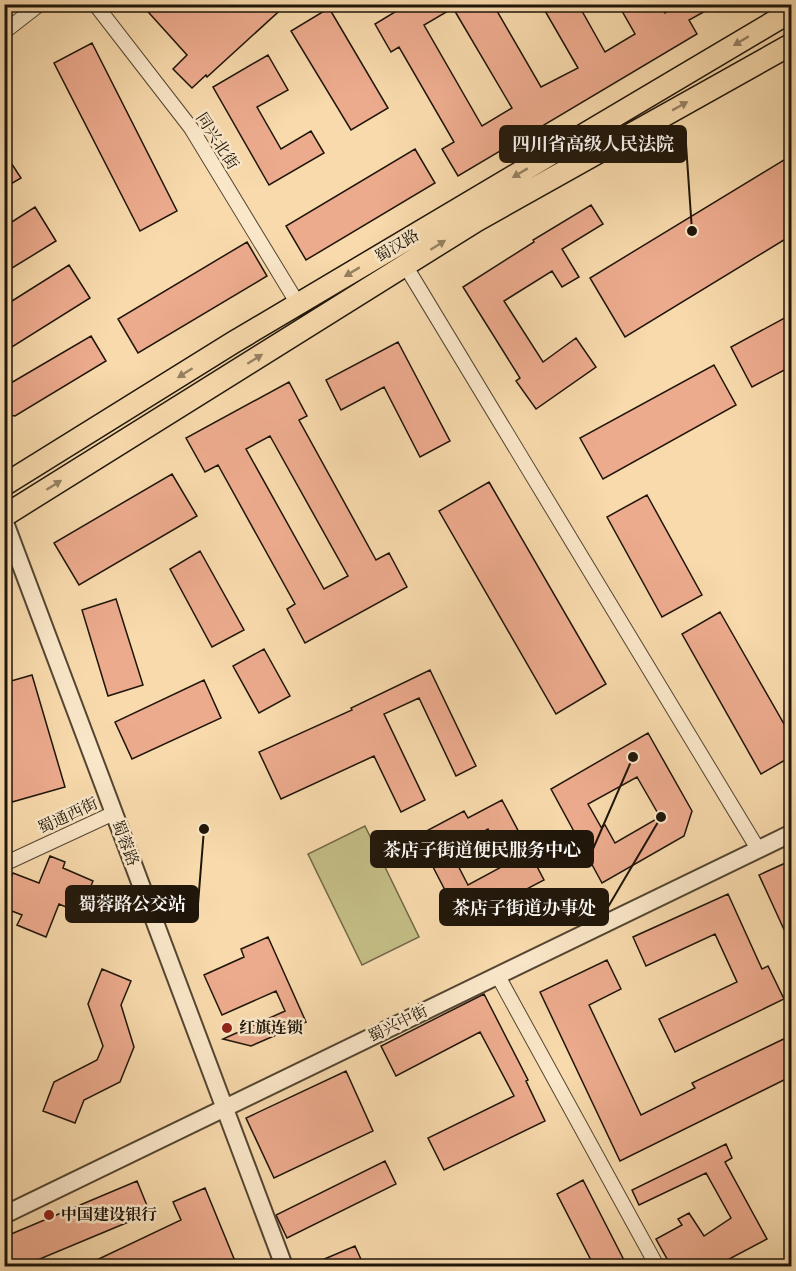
<svg xmlns="http://www.w3.org/2000/svg" width="796" height="1271" font-family="Alegreya,'Noto Serif SC',serif">
  <style>
    .green { fill: #c4bd85; stroke: #716947; stroke-width: 1.5 }
    .building { fill: #edab8e; stroke: #1e1509; stroke-width: 1.5; fill-rule: evenodd }
    .lines { fill: none; stroke-linecap: round; stroke-linejoin: round }
    .minor-casing { stroke: #544632; stroke-width: 16 }
    .tertiary-casing { stroke: #544632; stroke-width: 20 }
    .primary-casing { stroke: #1e1509; stroke-width: 24 }
    .minor { stroke: #fae7c9; stroke-width: 14 }
    .tertiary { stroke: #fae7c9; stroke-width: 16 }
    .primary { stroke: #f8daac; stroke-width: 21 }
    .oneway { fill: #968163 }
    .poi-dot { fill: #8f2418; stroke: #fae7c9; stroke-width: 2 }
    .labels { text-anchor: middle; dominant-baseline: central; stroke-width: 5; stroke-linejoin: round; paint-order: stroke }
    .street-label { font-size: 16px; fill: #1e1509; stroke: #fae7c9 }
    .poi-label { font-size: 16px; font-weight: bold; fill: #1e1509; stroke: #fae7c9; text-anchor: start }
    .leader { fill: none; stroke: #1e1509; stroke-width: 2 }
    .callout-dot { fill: #1e1509; stroke: #fae7c9; stroke-width: 2 }
    .callout { fill: #1e1509; stroke: #1e1509; stroke-width: 2 }
    .callout-label { font-size: 18px; text-anchor: middle; font-weight: bold; fill: #fff }
  </style>
  <rect width="100%" height="100%" fill="#f8daac"/>
  <filter id="stains"><feTurbulence type="fractalNoise" baseFrequency=".00333" numOctaves="4"/><feColorMatrix values="0 0 0 0 .2 0 0 0 0 .09 0 0 0 0 .02 0 0 0 .5 -.17"/></filter>
  <radialGradient id="worn" r=".72"><stop offset=".6" stop-color="#630" stop-opacity="0"/><stop offset="1" stop-color="#630" stop-opacity=".3"/></radialGradient>
  <path class="green" d="M365,826L419,937L362,965L308,854Z"/>
  <path class="building" d="M141,4H287L207,77L206,75L192,88L173,69L187,55Z
    M408,4H493L541,87L578,68L541,4H578L605,52L635,34L618,4H660L665,13L679,4H718L689,20L697,34L458,176L442,149L454,142L399,47L391,52L375,24ZM453,8L512,108L482,126L424,25Z
    M329,8L388,108L351,130L291,31Z
    M92,43L177,211L140,231L54,63Z
    M268,55L288,90L257,107L281,149L311,131L324,153L269,185L213,87Z
    M415,149L435,183L306,260L286,226Z
    M4,152L21,178L4,188Z
    M792,155V235L625,337L590,278Z
    M591,205L603,224L562,249L579,277L562,287L552,271L504,301L543,362L576,338L596,367L536,409L516,381L520,378L463,287L534,242L533,240Z
    M35,207L56,241L4,273V227Z
    M247,242L267,276L138,353L118,319Z
    M69,265L90,298L4,352V306Z
    M792,314V366L752,387L731,347Z
    M91,336L106,361L15,416L4,414V387Z
    M398,342L450,441L420,457L384,387L341,410L326,380Z
    M714,365L736,405L603,479L580,438Z
    M289,382L307,416L299,420L376,560L389,553L407,587L305,643L287,609L295,604L218,465L205,472L186,438ZM270,436L348,576L324,589L246,449Z
    M172,474L197,516L79,585L54,543Z
    M489,482L606,684L556,714L439,511Z
    M647,495L702,595L662,617L607,517Z
    M200,551L244,630L212,647L170,569Z
    M116,599L143,685L108,696L82,610Z
    M720,612L792,738V756L761,774L682,634Z
    M264,649L290,696L259,713L233,666Z
    M430,670L476,766L456,776L419,698L384,714L425,800L401,812L374,756L281,799L259,752L352,710L351,708Z
    M32,675L65,787L12,802L4,778V683Z
    M204,680L221,718L132,759L115,722Z
    M648,733L692,811L684,836L602,883L551,789ZM637,777L660,817L615,843L605,825L601,827L588,804Z
    M502,800L544,880L462,923L417,836L464,811L468,818ZM488,829L507,864L468,885L450,850Z
    M50,856L65,862L63,868L93,881L80,913L59,904L46,937L17,925L22,915L4,908V894L13,873L39,883Z
    M792,860V947L759,875Z
    M728,894L762,969L768,966L784,999L675,1052L659,1019L737,982L715,934L646,966L633,937Z
    M268,937L306,1022L251,1046L223,1039L285,1011L276,991L222,1015L204,975L244,957L241,949Z
    M607,960L621,989L589,1005L641,1115L695,1088L692,1083L792,1035V1076L620,1161L540,992Z
    M102,969L131,981L121,1005L134,1047L120,1082L84,1100L75,1123L43,1111L54,1082L97,1060L103,1046L88,1004Z
    M484,994L528,1080L526,1081L545,1121L444,1170L428,1138L514,1096L480,1032L396,1076L381,1046Z
    M346,1071L373,1131L274,1178L246,1118Z
    M726,1144L732,1158L725,1162L767,1239L716,1266H671L656,1239L682,1225L678,1219L689,1213L704,1236L731,1218L706,1173L639,1205L632,1190Z
    M385,1161L396,1184L287,1238L276,1215Z
    M583,1180L627,1266H594L557,1194Z
    M137,1181L150,1213L23,1266H4V1237Z
    M205,1188L237,1266H84L181,1220L173,1202Z
    M355,1246L364,1266H308Z"/>
  <g class="lines">
    <g class="minor-casing">
      <path id="minor" d="M95,4L191,128L298,304
        M4,32L40,4
        M405,265L758,849
        M4,864L114,813
        M498,976L657,1266"/>
    </g>
    <g class="tertiary-casing">
      <path id="tertiary" d="M4,520L284,1266
        M4,1215L792,833"/>
    </g>
    <g class="primary-casing">
      <path id="primary" d="M4,485L234,342L792,11
        M4,516L476,221L792,44"/>
    </g>
    <use href="#minor" class="minor"/>
    <use href="#tertiary" class="tertiary"/>
    <use href="#primary" class="primary"/>
  </g>
  <defs><path id="oneway-solid" d="M-6-.8H1V-3.2L6.5 0L1 3.2V.8H-6Z" transform="scale(1.5)"/></defs>
  <g class="oneway">
    <use href="#oneway-solid" transform="translate(741 41) rotate(149)"/>
    <use href="#oneway-solid" transform="translate(680 106) rotate(-29)"/>
    <use href="#oneway-solid" transform="translate(520 173) rotate(149)"/>
    <use href="#oneway-solid" transform="translate(438 245) rotate(-32)"/>
    <use href="#oneway-solid" transform="translate(352 272) rotate(149)"/>
    <use href="#oneway-solid" transform="translate(255 359) rotate(-32)"/>
    <use href="#oneway-solid" transform="translate(185 373) rotate(148)"/>
    <use href="#oneway-solid" transform="translate(54 485) rotate(-32)"/>
  </g>
  <g class="poi-dot">
    <circle cx="227" cy="1028" r="6"/>
    <circle cx="49" cy="1215" r="6"/>
  </g>
  <g class="labels">
    <g class="street-label">
      <text transform="translate(217 141) rotate(57)">同兴北街</text>
      <text transform="translate(397 246) rotate(-31)">蜀汉路</text>
      <text transform="translate(68 816) rotate(-25)">蜀通西街</text>
      <text transform="translate(125 843) rotate(69)">蜀蓉路</text>
      <text transform="translate(398 1024) rotate(-26)">蜀兴中街</text>
    </g>
    <g class="poi-label">
      <text x="239" y="1028">红旗连锁</text>
      <text x="61" y="1215">中国建设银行</text>
    </g>
  </g>
  <path class="leader" d="M692 231L686 144M633 757L593 849M204 829L198 904M661 817L608 907"/>
  <g class="callout-dot">
    <circle cx="692" cy="231" r="6"/>
    <circle cx="633" cy="757" r="6"/>
    <circle cx="204" cy="829" r="6"/>
    <circle cx="661" cy="817" r="6"/>
  </g>
  <g class="callout">
    <rect x="500" y="126" width="186" height="36" rx="6"/>
    <rect x="371" y="831" width="222" height="36" rx="6"/>
    <rect x="66" y="886" width="132" height="36" rx="6"/>
    <rect x="440" y="889" width="168" height="36" rx="6"/>
  </g>
  <g class="callout-label">
    <text x="593" y="150">四川省高级人民法院</text>
    <text x="482" y="856">茶店子街道便民服务中心</text>
    <text x="132" y="910">蜀蓉路公交站</text>
    <text x="524" y="914">茶店子街道办事处</text>
  </g>
  <rect width="796" height="1271" fill="none" stroke="#f8daac" stroke-width="24"/>
  <rect x="6" y="6" width="784" height="1259" fill="none" stroke="#1e1509" stroke-width="3"/>
  <rect x="12" y="12" width="772" height="1247" fill="none" stroke="#1e1509" stroke-width="1.5"/>
  <rect width="100%" height="100%" filter="url(#stains)"/>
  <rect width="100%" height="100%" fill="url(#worn)"/>
</svg>
